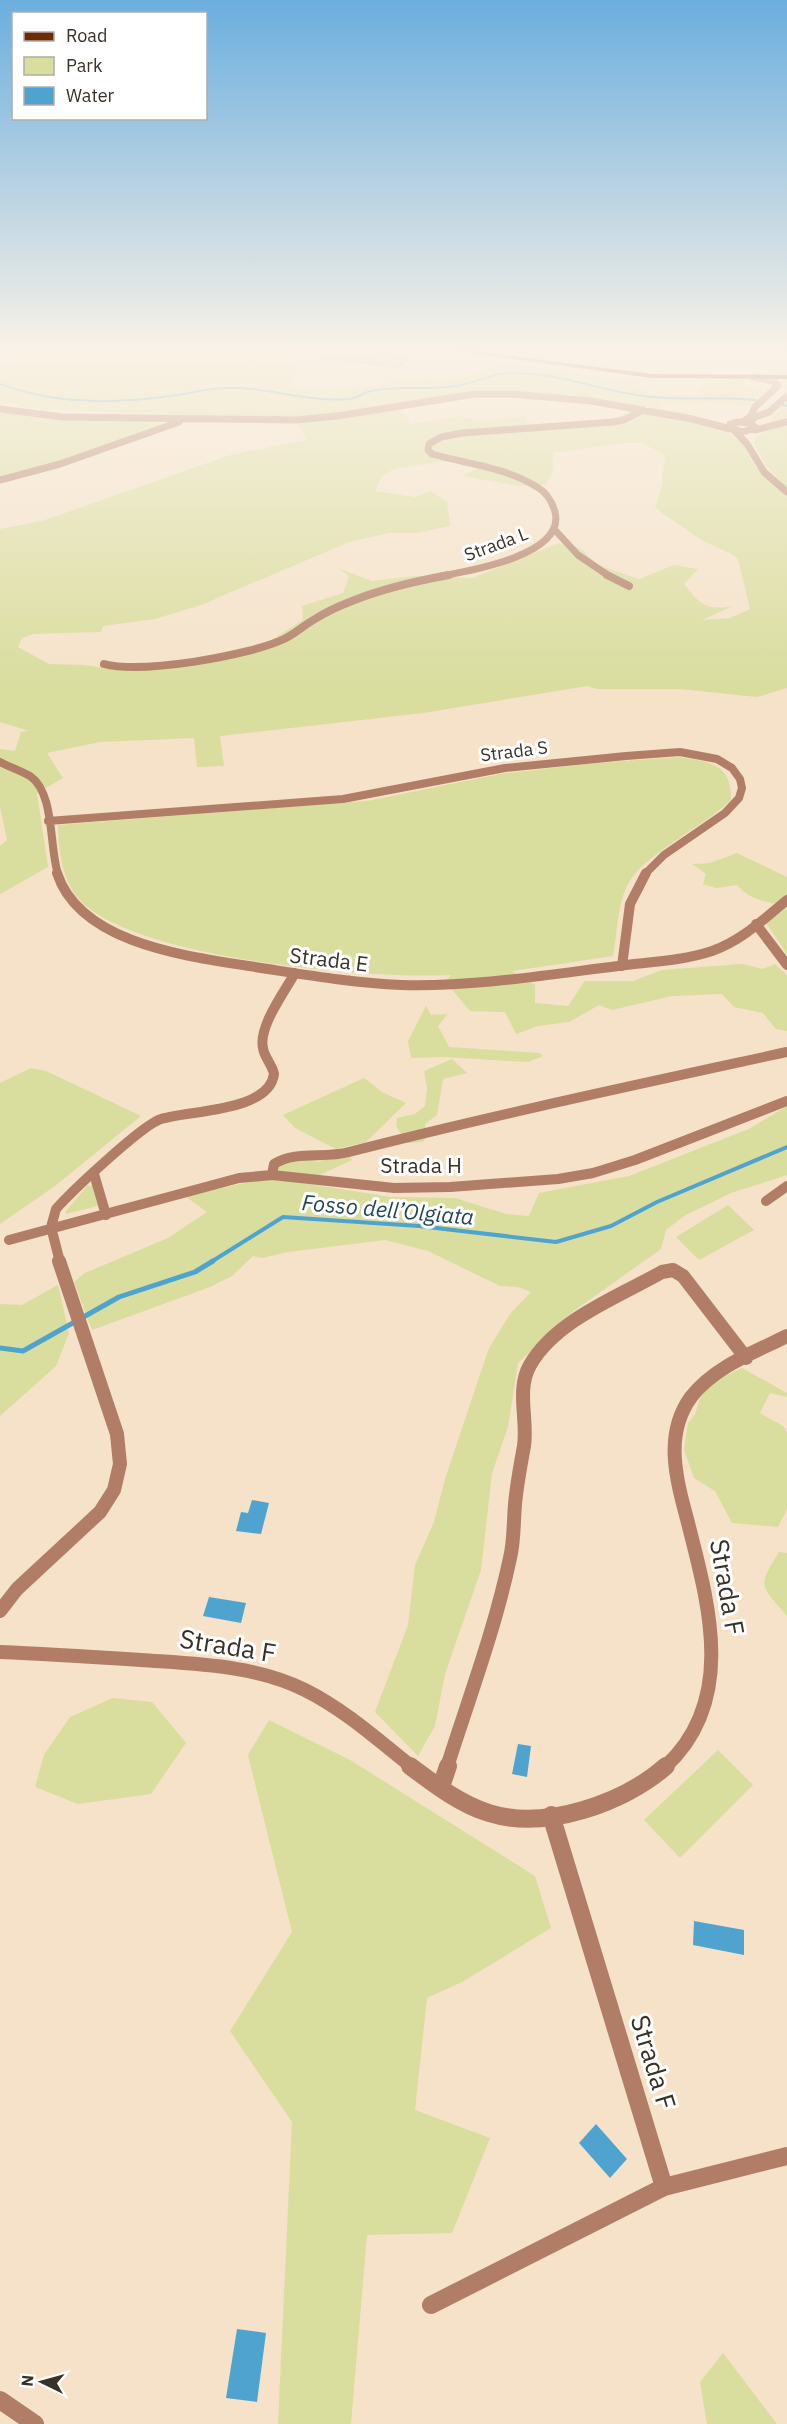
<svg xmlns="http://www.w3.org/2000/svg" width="787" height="2424" font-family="'IBM Plex Sans',sans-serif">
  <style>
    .green { fill: #d9dd9e; fill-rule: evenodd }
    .water { fill: #4fa4cf }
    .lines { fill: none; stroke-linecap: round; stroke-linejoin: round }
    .stream-far2 { stroke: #4fa4cf; stroke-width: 2 }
    .stream-far1 { stroke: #4fa4cf; stroke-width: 4 }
    .stream { stroke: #4fa4cf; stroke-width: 5 }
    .building { fill: #cebca4; stroke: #b6a48c; stroke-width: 1.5 }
    .street-far4 { stroke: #b17d66; stroke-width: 7 }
    .street-far3 { stroke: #b17d66; stroke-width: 8 }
    .street-far2 { stroke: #b17d66; stroke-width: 10 }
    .street-far1 { stroke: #b17d66; stroke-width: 14 }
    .street { stroke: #b17d66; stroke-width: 18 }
    .primary { fill: #712a00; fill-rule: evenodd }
    .labels { text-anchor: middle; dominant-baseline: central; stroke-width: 6; stroke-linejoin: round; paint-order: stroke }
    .far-street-label { font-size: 18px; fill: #383127; stroke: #fff }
    .street-label { font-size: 21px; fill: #383127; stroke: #fff }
    .water-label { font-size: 22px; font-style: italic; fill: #214659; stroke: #fff }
    .near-street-label { font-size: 26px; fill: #383127; stroke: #fff }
  </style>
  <rect width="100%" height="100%" fill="#f5e2c9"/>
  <path class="green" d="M14,347H76L145,350L152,347H296L284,348L298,353C300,367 295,376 287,387L321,391L347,389L433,377L438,381L487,371L499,361L621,381H637L636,385L651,391L696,397L706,379H742L746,388L764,392L748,406L707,402L702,405H662V409L688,412L687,414L615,403L477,393L293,419L40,409L0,402V362Z
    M787,402V488L765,465L754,443C757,434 763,434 767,427C774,417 778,410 787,402Z
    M400,408L411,424L460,416L478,421L525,416L530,424C559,422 609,426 632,410L723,429L742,443L755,466L787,497V688L757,697L680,689H597L587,686L423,713L220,736L224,766L197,767L194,738L100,742L47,753L63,778L37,793L48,867L0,894V846L7,840L0,806V749L15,751L21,732L29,731L0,722V529L42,521L230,455L307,440L295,421ZM624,443H642L665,455L662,485L655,508L703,541L730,553L738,559L750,609L730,618L702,620L733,606C706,611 700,604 684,584L698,569L674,565L639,579L598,565L580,548L559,543L472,578L415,576L372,581L338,568L349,576L343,593L302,606L303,620L251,653L120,670L85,665L49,664L18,647L22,638L33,634L101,632L103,626L155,619L201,605L349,542L389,533H417L450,526L447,502L430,491L416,497L375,491L382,476L394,469L456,459L478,468L462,476L518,486L545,485L553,473V453Z
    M0,413L76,420L158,421L162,425L56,463L0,480Z
    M680,757C710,762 732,764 731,800C704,827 639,856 626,888C617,909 617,935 613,956L512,971L535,985V1003L568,1006L585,981H633L662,970L742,964L763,969L775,964L787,975V1031L776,1029L763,1013L734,1007L722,994L672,996L612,1010L599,1005L569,1022L538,1026L516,1034L505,1012L470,1011L445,981L451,975C371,979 130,959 78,898C62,879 58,849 58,825L367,801L500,774L596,763Z
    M737,853L787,877V895L779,904C763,902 748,898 737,885L716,888L703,884L706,874L692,864L710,863Z
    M787,908V954L766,923Z
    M426,1006L431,1015L448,1014L438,1026L449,1047L540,1053L543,1056L528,1062L443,1057L411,1058L408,1041Z
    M452,1059L467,1073L443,1079L437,1115L425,1124L427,1136L423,1142L407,1143L396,1126L397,1118L415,1114L425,1106L427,1088L424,1071Z
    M31,1068L46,1071L141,1116L55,1186L0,1224V1083Z
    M364,1078L382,1092L406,1103L366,1142L336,1149L295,1128L283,1115Z
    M787,1106V1175L731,1193L684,1216L666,1230L661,1249L571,1313L518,1363L508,1427L492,1473L481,1570L445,1674L435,1726L418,1756L375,1712L408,1625L415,1565L434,1522L445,1479L489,1348L510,1314L531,1292L518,1287L500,1286L428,1251L385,1240L288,1252L262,1258L253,1256L232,1276L210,1287L92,1330L74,1282L85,1273L168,1238L207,1212L185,1196L263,1179L272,1160L293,1153L318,1162L347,1151L352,1160L302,1183L391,1197L455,1198L506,1214L529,1216L539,1193L629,1176L749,1129Z
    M92,1185L98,1206L66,1214V1211L87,1186Z
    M728,1205L754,1230L699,1260L676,1237Z
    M58,1285L69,1333L56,1366L0,1416V1304L22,1305Z
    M742,1368L787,1393V1397L770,1393L760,1413L783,1426L787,1432V1509L778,1527L732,1523L715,1491L694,1478L684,1450L688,1423L695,1414L703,1390L721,1378Z
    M779,1552L787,1553V1616C761,1584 756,1589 779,1552Z
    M113,1698L152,1702L186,1743L151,1794L78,1804L35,1787L44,1755L70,1717Z
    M269,1720L350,1760L535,1876L551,1928L462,1982L427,1998L415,2110L490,2138L452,2233L367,2235L351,2424H278L292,2122L230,2031L292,1932L248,1755Z
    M718,1750L753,1785L680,1858L644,1820Z
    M723,2353L777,2424H707L700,2382Z"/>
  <path class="water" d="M252,1500L269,1503L261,1534L236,1531L241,1512L248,1513Z
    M209,1597L246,1603L241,1623L203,1616Z
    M518,1744L531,1746L527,1777L512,1774Z
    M694,1921L744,1930V1955L693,1945Z
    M596,2124L627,2159L610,2178L579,2143Z
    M237,2329L266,2333L257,2402L226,2398Z"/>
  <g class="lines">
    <path class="stream-far2" d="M0,384C53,404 115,404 170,396C194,393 217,386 242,388C278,391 313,402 350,399C357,398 363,393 371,391C399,384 432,392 461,385C477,382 494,373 509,373C555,372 599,390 643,396C681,401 718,396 756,400
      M783,405L787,406"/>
    <path class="stream-far1" d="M211,1262L283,1217L419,1226L556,1242L611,1226L657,1202L787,1147"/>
    <path class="stream" d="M0,1348L23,1351L119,1297L195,1272L213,1261"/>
  </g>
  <path class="building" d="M337,347L388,354L411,357L399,367L320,358Z"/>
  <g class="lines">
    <path class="street-far4" d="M0,409L63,417L296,420L337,416L475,394H511L591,401L692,419L731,429
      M737,422L750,423L756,428L742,432L729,427L730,424Z
      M743,422L751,416L755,407L778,386L773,381L753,377
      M750,422L755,417L769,412L787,396
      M734,430L747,444L764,472L787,492
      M755,430L787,422
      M0,480L60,464L179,422
      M554,529L578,555L609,576
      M441,576C469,571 566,555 555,512C552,501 546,492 537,487C505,467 467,464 432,454L428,450L429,444L441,437L462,433L613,422L624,420L643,410"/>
    <path class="street-far3" d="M607,575L629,586
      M104,664C142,674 248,656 284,639C295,634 304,625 315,619C326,612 339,606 352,601C384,588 416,581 449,575
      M0,762C10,767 21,771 30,776C55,793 49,847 58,874
      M48,821L343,799L505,768L626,756L680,752L717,759L732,768L740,779L742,788L739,798L725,813L664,855L645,874"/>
    <path class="street-far2" d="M57,873C81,947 196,957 261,968C307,975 354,983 401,985C474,987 546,975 618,966C649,962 682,961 712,951C741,941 764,919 787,900
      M756,924L787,965
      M622,966L630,904L646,873
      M94,1174L106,1215
      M272,1175L274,1164C296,1150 324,1159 349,1152C494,1115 640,1084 787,1052
      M766,1201L787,1186
      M9,1240L239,1178L272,1175L394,1188L450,1187L558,1179L593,1173L635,1160L787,1101
      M60,1262L51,1227L56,1209C71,1192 142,1125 161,1119C190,1110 269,1112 274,1074C272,1064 264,1057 263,1048C258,1027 285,991 295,973"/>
    <path class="street-far1" d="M0,1611L17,1589L100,1512L114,1490L120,1464L117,1434L59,1261
      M0,1652C47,1654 94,1657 141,1660C196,1664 255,1665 305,1690C345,1710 378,1740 412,1767
      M447,1767C469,1698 495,1629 510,1558C515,1538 513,1516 516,1495C518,1479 521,1462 524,1446C528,1419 516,1390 530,1365C556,1320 618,1297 662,1272L673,1270L683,1276L746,1358
      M665,1767C738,1700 708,1602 687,1519C676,1478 664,1434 691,1397C714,1367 755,1352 787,1336"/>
    <path class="street" d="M410,1766C434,1784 460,1804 489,1813C545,1831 624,1803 666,1766
      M441,1787L448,1766
      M551,1815L664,2187
      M431,2305L664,2187L787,2156
      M0,2400L35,2424"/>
    <path class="primary" d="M426,347H443L652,374L787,375V379L652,378Z"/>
  </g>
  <linearGradient id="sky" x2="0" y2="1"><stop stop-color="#6baede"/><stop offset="0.51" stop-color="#faf2e7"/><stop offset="1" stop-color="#faf2e7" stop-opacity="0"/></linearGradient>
  <rect width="787" height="686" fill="url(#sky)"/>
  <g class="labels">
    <g class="far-street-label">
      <text transform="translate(496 544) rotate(-20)">Strada L</text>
      <text transform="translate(514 751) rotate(-7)">Strada S</text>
    </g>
    <g class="street-label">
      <text transform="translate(329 959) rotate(7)">Strada E</text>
      <text x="421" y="1165">Strada H</text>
    </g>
    <g class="water-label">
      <text transform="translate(388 1209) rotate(5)">Fosso dell’Olgiata</text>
    </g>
    <g class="near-street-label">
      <text transform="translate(728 1587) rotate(80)">Strada F</text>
      <text transform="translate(228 1645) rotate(9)">Strada F</text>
      <text transform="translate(654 2062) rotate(73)">Strada F</text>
    </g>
  </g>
  <rect x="12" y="12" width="195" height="108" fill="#ffffff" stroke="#afada9" stroke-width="1.5"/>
  <rect x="24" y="32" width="30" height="9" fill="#712a00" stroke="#afada9" stroke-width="1.5"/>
  <text x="66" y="42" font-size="18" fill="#383127">Road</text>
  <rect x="24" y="57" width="30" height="18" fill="#d9dd9e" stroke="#afada9" stroke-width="1.5"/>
  <text x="66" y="72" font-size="18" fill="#383127">Park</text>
  <rect x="24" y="87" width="30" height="18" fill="#4fa4cf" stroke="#afada9" stroke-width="1.5"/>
  <text x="66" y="102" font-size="18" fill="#383127">Water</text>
  <g transform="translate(42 2382) rotate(275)" stroke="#ffffff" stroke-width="4.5" paint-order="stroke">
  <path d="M0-4.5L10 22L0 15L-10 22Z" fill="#383127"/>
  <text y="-9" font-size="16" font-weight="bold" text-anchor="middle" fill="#383127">N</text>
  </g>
</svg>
